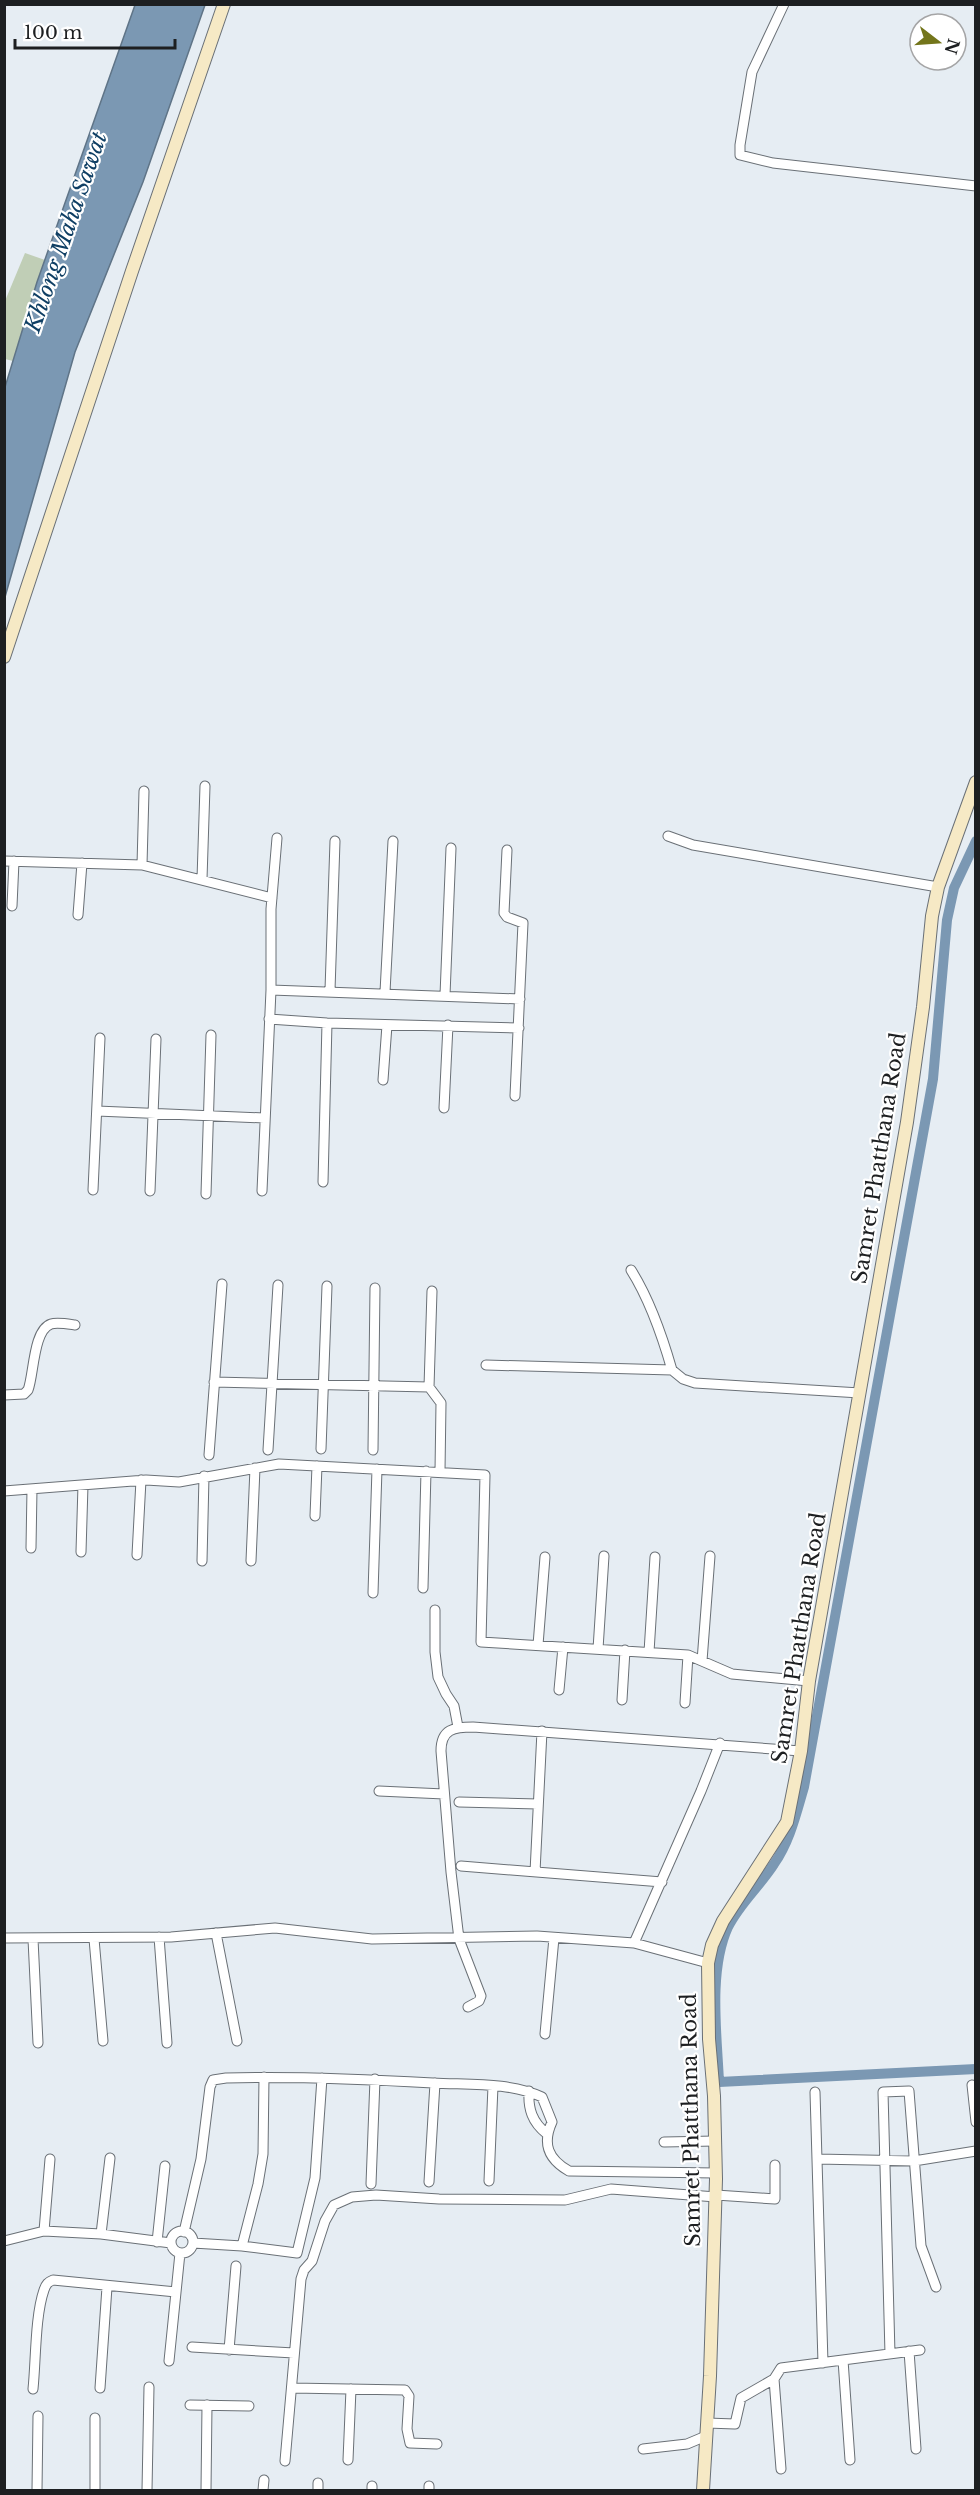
<svg xmlns="http://www.w3.org/2000/svg" width="980" height="2495" font-family="'Libre Baskerville',serif">
  <style>
    .green { fill: #c0ceb6 }
    .water { fill: #7b98b3; stroke: #5f7487; stroke-width: 1.5 }
    .lines { fill: none; stroke-linecap: round; stroke-linejoin: round }
    .canal { stroke: #7b98b3; stroke-width: 10 }
    .street-casing { stroke: #6a7076; stroke-width: 11 }
    .secondary-casing { stroke: #6a7076; stroke-width: 14 }
    .street { stroke: #fff; stroke-width: 9 }
    .secondary { stroke: #f6e9c5; stroke-width: 12 }
    .labels { text-anchor: middle; dominant-baseline: central; stroke-width: 4.5; stroke-linejoin: round; paint-order: stroke }
    .street-label { font-size: 21px; fill: #1d1f21; stroke: #fff }
    .water-label { font-size: 22px; font-style: italic; fill: #0f3f64; stroke: #fff }
  </style>
  <rect width="100%" height="100%" fill="#e6edf3"/>
  <path class="green" d="M25,253L45,260L13,361L5,359V301Z"/>
  <path class="water" d="M135,5H205L143,182L75,352L5,597V387L37,282Z"/>
  <g class="lines">
    <path class="canal" d="M976,841L954,888L947,920L933,1079L804,1787C796,1814 790,1841 774,1864C760,1886 740,1903 728,1927C708,1971 717,2035 719,2082L976,2069"/>
    <g class="street-casing">
      <path id="street" d="M784,4L752,72L740,145V155L773,163L976,186
        M668,836L693,845L938,887
        M507,850L504,913L507,917L523,923L515,1096
        M4,861L142,865L272,898
        M142,865L144,791
        M202,879L205,786
        M12,906L14,861
        M78,915L82,863
        M271,990L520,999
        M330,990L335,841
        M385,992L393,841
        M445,995L451,848
        M269,1019L327,1023L519,1028
        M383,1080L387,1025
        M444,1108L448,1025
        M97,1111L264,1118
        M323,1182L327,1023
        M93,1190L100,1038
        M150,1191L156,1039
        M262,1191L271,990V909L277,838
        M206,1194L211,1035
        M631,1270C650,1300 662,1335 672,1370
        M486,1365L672,1370L683,1379L695,1383L860,1393
        M214,1382L429,1387L441,1403L440,1471
        M429,1387L432,1291
        M4,1395L24,1394L28,1390C34,1375 33,1330 51,1324C57,1322 68,1324 75,1325
        M321,1449L327,1286
        M268,1450L278,1285
        M373,1450L375,1288
        M209,1455L222,1284
        M4,1491L146,1480L179,1482L279,1464L485,1475L481,1642L688,1655L732,1674L809,1681
        M315,1516L317,1466
        M31,1548L32,1489
        M81,1552L83,1485
        M137,1555L141,1480
        M202,1561L204,1476
        M251,1561L255,1468
        M423,1588L426,1471
        M373,1593L377,1469
        M435,1610V1652L438,1677L446,1694L454,1706L458,1727
        M538,1645L545,1557
        M598,1649L604,1556
        M649,1652L655,1557
        M702,1661L710,1556
        M559,1690L563,1647
        M622,1700L625,1650
        M685,1703L688,1655
        M379,1791L444,1794
        M459,1802L538,1804
        M461,1866L662,1882
        M535,1872L542,1731
        M216,1933L237,2041
        M159,1937L167,2043
        M4,1938L171,1937L275,1928L372,1939L537,1936L634,1943L708,1963
        M33,1939L38,2043
        M94,1939L103,2041
        M634,1943L701,1791L720,1743
        M468,2007L479,2001L481,1996L459,1939L451,1872L441,1751C441,1729 454,1727 473,1727L801,1751
        M545,2034L554,1938
        M972,2085L976,2122
        M529,2091C528,2109 532,2122 547,2134
        M815,2092L823,2363
        M664,2142L715,2141
        M817,2159L914,2161L976,2151
        M489,2181L493,2086
        M429,2182L435,2083
        M371,2184L375,2079
        M716,2195L775,2199V2165
        M44,2231L50,2159
        M171 2242a11 11 0 1 1 22 0a11 11 0 1 1-22 0Z
        M184,2232L201,2159L210,2087L213,2080L226,2078C295,2076 364,2079 433,2083C469,2085 510,2082 542,2097L552,2122C542,2144 548,2159 569,2171L716,2173
        M101,2234L110,2158
        M4,2241L44,2231L101,2234L171,2243
        M157,2242L165,2166
        M193,2243L242,2246L297,2253L315,2178L322,2078
        M242,2246L258,2184L263,2154L264,2077
        M192,2347L294,2353
        M229,2350L236,2266
        M909,2351L916,2449
        M890,2354L883,2092L909,2091L921,2246L936,2287
        M843,2360L850,2460
        M169,2361L180,2253
        M774,2379L781,2469
        M100,2388L107,2287
        M292,2388L405,2390L409,2396L407,2429L410,2443L437,2444
        M33,2389C36,2360 35,2316 44,2290C46,2284 48,2282 53,2280L176,2292
        M190,2405L249,2406
        M95,2418V2490
        M707,2423L735,2424L741,2398L774,2379L781,2368L920,2350
        M643,2449L687,2444L706,2436
        M348,2460L351,2389
        M285,2461L301,2279L304,2270L312,2261L325,2221L334,2205L352,2197L376,2195L439,2199L565,2200L611,2189L716,2197
        M37,2490L38,2416
        M147,2490L149,2387
        M206,2490L207,2405
        M263,2490L264,2480
        M318,2490V2483
        M372,2490V2486
        M429,2490V2486"/>
    </g>
    <g class="secondary-casing">
      <path id="secondary" d="M4,657L132,271L224,4
        M703,2490L710,2376L716,2179L714,2096L709,2039L708,1963L712,1945L723,1921L787,1822L801,1751L809,1681L907,1122L923,1007L932,916L938,887L976,782"/>
    </g>
    <use href="#street" class="street"/>
    <use href="#secondary" class="secondary"/>
  </g>
  <g class="labels">
    <g class="street-label">
      <text transform="translate(879 1158) rotate(-81)">Samret Phatthana Road</text>
      <text transform="translate(799 1638) rotate(-81)">Samret Phatthana Road</text>
      <text transform="translate(691 2120) rotate(-91)">Samret Phatthana Road</text>
    </g>
    <g class="water-label">
      <text transform="translate(66 232) rotate(-71)">Khlong Maha Sawat</text>
    </g>
  </g>
  <rect width="980" height="2495" fill="none" stroke="#1d1f21" stroke-width="12"/>
  <g transform="translate(938 42) rotate(107)"><circle r="28" fill="#ffffff" stroke="#a5a5a6" stroke-width="1.5"/>
  <path d="M0-4.5L10 22L0 15L-10 22Z" fill="#73751b"/>
  <text y="-9" font-size="16" font-weight="bold" text-anchor="middle" fill="#1d1f21">N</text>
  </g>
  <path d="M15 39v9h160v-9" fill="none" stroke="#1d1f21" stroke-width="3"/>
  <text x="24" y="39" font-size="18" fill="#1d1f21" stroke="#ffffff" stroke-width="4.5" paint-order="stroke">100 m</text>
</svg>
